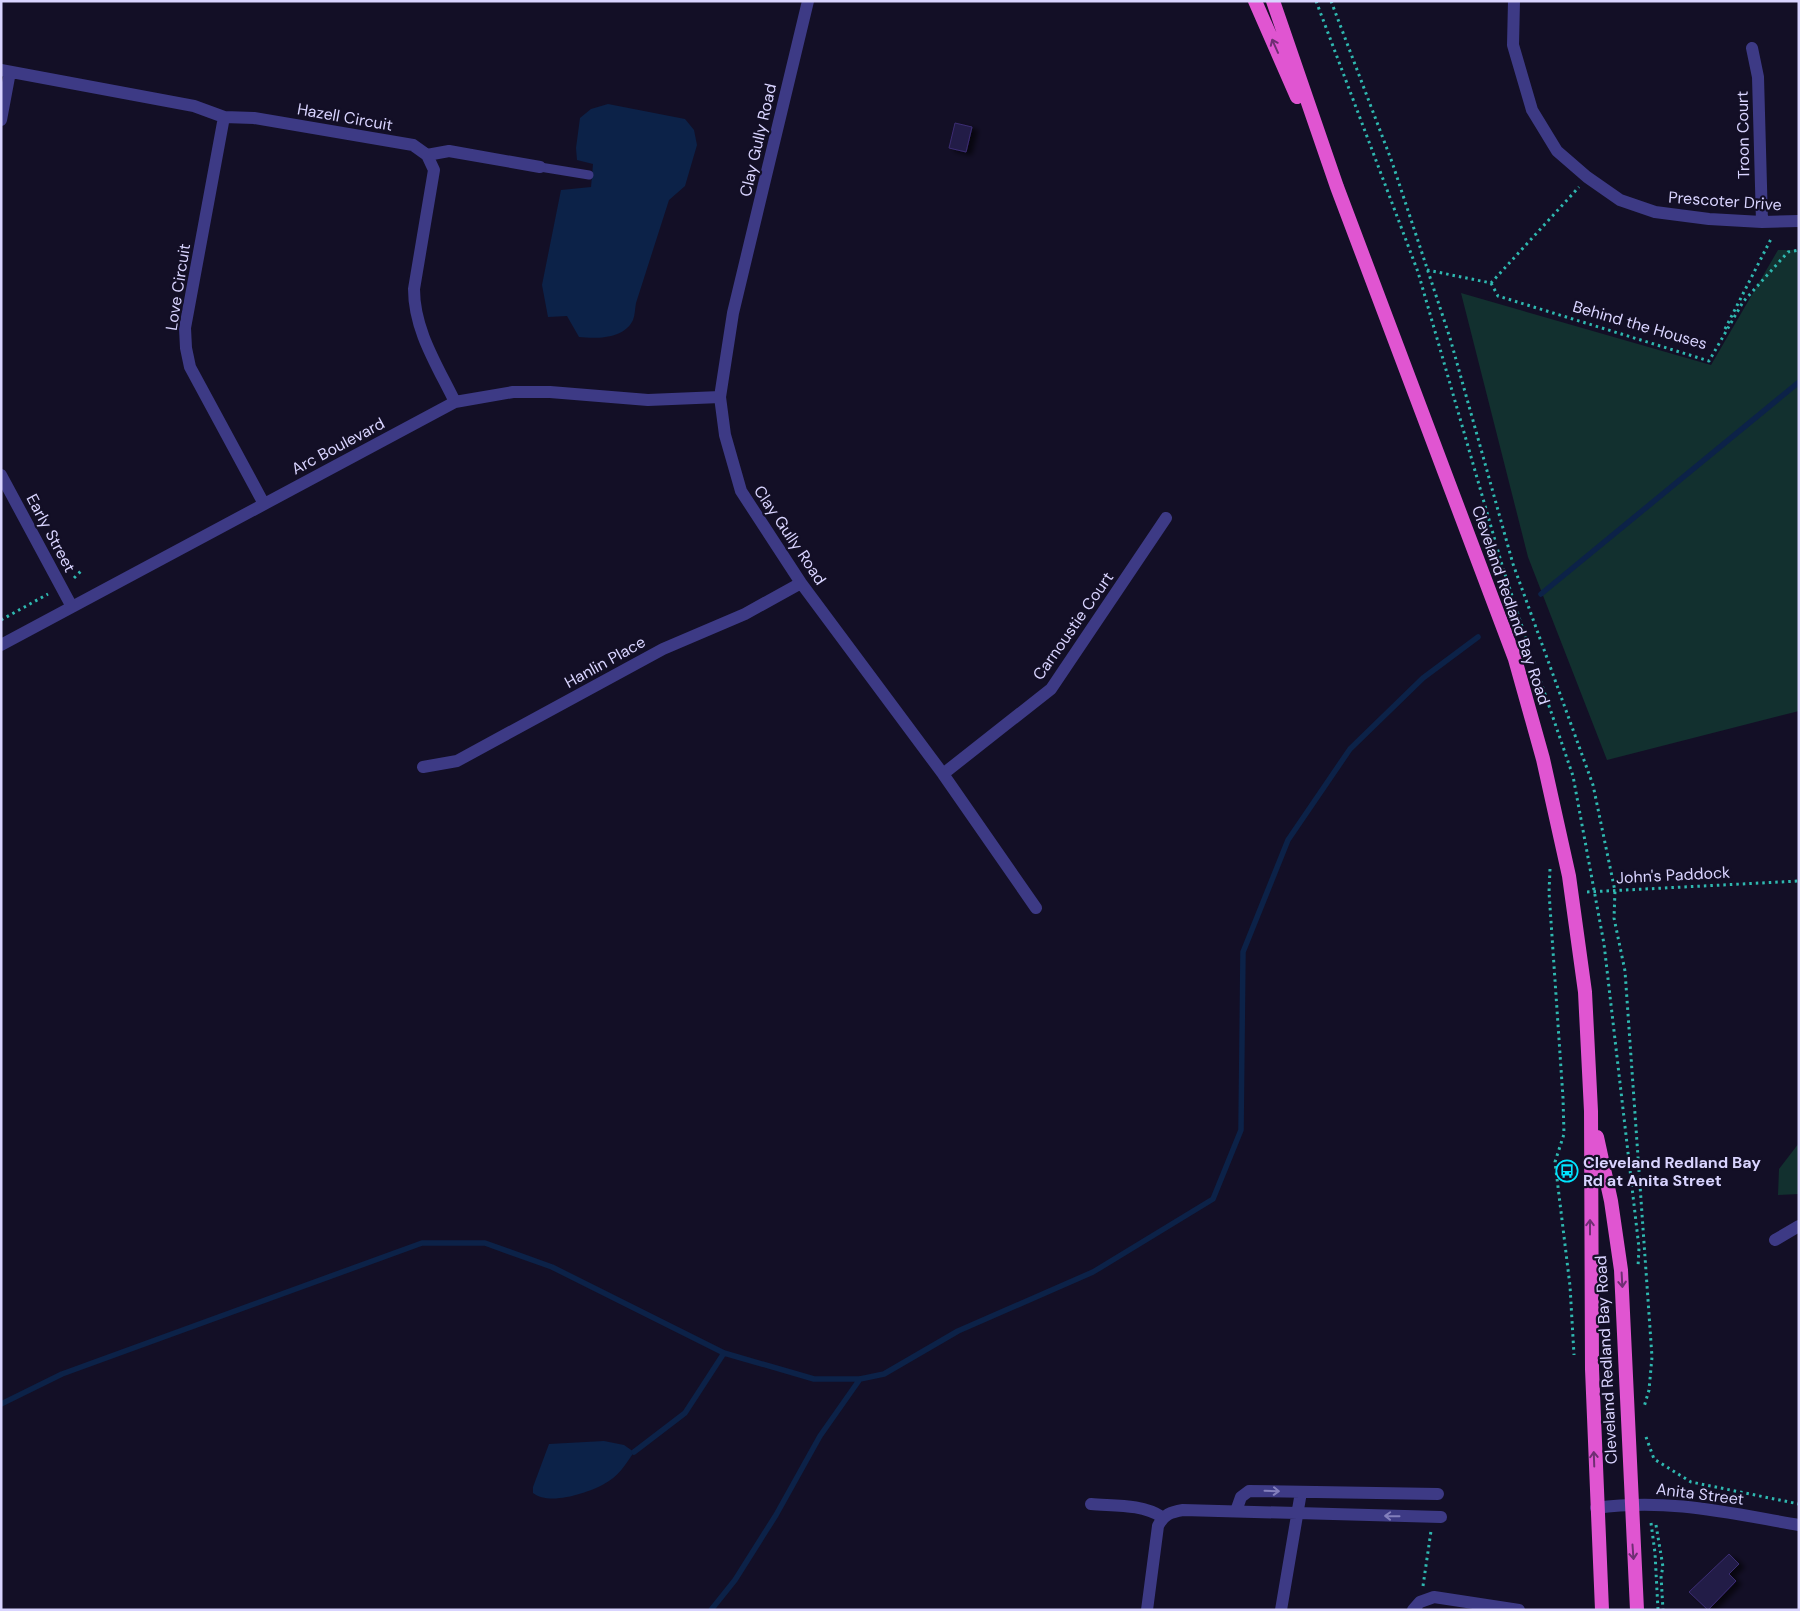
<svg xmlns="http://www.w3.org/2000/svg" width="1800" height="1611" font-family="'DM Sans',sans-serif">
  <style>
    .green { fill: #12302f }
    .water { fill: #0c2248 }
    .lines { fill: none; stroke-linecap: round; stroke-linejoin: round }
    .stream { stroke: #0c2248; stroke-width: 5.5 }
    .building { fill: #241b47; stroke: #3b2d73; filter: url(#shadow) }
    .path { stroke: #2fb8b0; stroke-width: 3; stroke-dasharray: 2.5 4; stroke-linecap: butt }
    .service { stroke: #3d3a85; stroke-width: 9 }
    .minor { stroke: #3d3a85; stroke-width: 12 }
    .tertiary { stroke: #3d3a85; stroke-width: 12 }
    .trunk { stroke: #e055d1; stroke-width: 14 }
    .oneway { stroke: #6f2e73 }
    .oneway2 { stroke: #837fbc }
    .labels { text-anchor: middle; dominant-baseline: central; stroke-width: 4.5; stroke-linejoin: round; paint-order: stroke }
    .street-label { font-size: 16px; fill: #d9d4ff; stroke: #130f26 }
    .poi-label { font-size: 16px; font-weight: bold; fill: #d9d4ff; stroke: #130f26; text-anchor: start }
  </style>
  <defs>
    <filter id="shadow"><feDropShadow dx="5.5" dy="3" stdDeviation="2.5" flood-color="#0009"/></filter>
  </defs>
  <rect width="100%" height="100%" fill="#130f26"/>
  <path class="green" d="M1778,250H1799V711L1607,760L1528,557L1461,293L1711,365Z
    M1799,1143V1194L1778,1195L1779,1169Z"/>
  <path class="water" d="M608,104L685,119L694,130L697,145L685,186L669,200L636,303C635,308 635,315 633,320C624,339 597,339 579,337L567,316L548,317L542,285L561,190L591,187L593,164L577,160L576,148L580,118L591,109Z
    M604,1441L624,1445L634,1452C626,1464 618,1477 604,1484C588,1493 549,1506 533,1493V1487L549,1444Z"/>
  <g class="lines">
    <path class="stream" d="M1541,594L1799,382
      M1,1404L62,1374L422,1243H485L552,1267L724,1353L814,1379H860L884,1374L958,1331L1093,1272L1213,1199L1241,1130L1243,952L1288,840L1350,749L1423,678L1478,637
      M634,1452L685,1413L724,1353
      M711,1610L735,1580L776,1515L820,1436L860,1379"/>
  </g>
  <path class="building" d="M955,123L972,127L966,152L949,148Z
    M1729,1554L1739,1564L1729,1574L1736,1581L1708,1610L1689,1592Z"/>
  <g class="lines">
    <path class="path" d="M1316,1L1418,272L1502,565L1527,642
      M1331,1L1392,162L1450,338L1513,564L1593,785L1615,891L1614,918L1625,971L1652,1357L1649,1390L1644,1407
      M1427,270L1491,283L1579,187
      M1491,283L1498,296L1709,361L1743,302L1788,252L1799,250
      M1725,329L1772,237
      M74,578L81,571
      M1,620L48,594
      M1534,662L1573,776L1604,944L1639,1248L1638,1267
      M1550,869L1549,892L1563,1098L1564,1134L1555,1162L1570,1286L1574,1355
      M1587,892L1799,881
      M1646,1437L1654,1459L1691,1482L1799,1504
      M1651,1523L1655,1553L1658,1610
      M1656,1525L1663,1567L1661,1576L1663,1610
      M1423,1586L1431,1531"/>
    <path class="service" d="M540,167L589,175"/>
    <path class="minor" d="M808,1L733,313L720,397L725,435L741,491L801,583L943,774L1036,908
      M1514,1L1513,45L1532,110L1557,151L1587,177L1620,200L1655,212L1709,219L1762,222L1799,221
      M1752,48L1758,77L1762,222
      M1,70L194,106L224,117L254,118L413,145L427,155L434,170L414,289C414,330 437,365 455,402
      M224,117L185,328L186,348L190,367L264,504
      M1,120L10,72
      M427,155L449,151L540,167
      M1,475L72,607
      M1,645L455,402L513,392H550L648,400L720,397
      M423,767L457,761L663,649L745,614L801,583
      M943,774L1051,689L1166,518
      M1775,1240L1799,1226
      M1091,1504C1115,1506 1142,1504 1162,1517
      M1236,1511L1241,1497L1249,1491L1438,1494
      M1147,1610L1158,1526C1164,1514 1171,1512 1183,1510L1441,1517
      M1281,1610L1301,1492
      M1413,1610L1420,1602L1434,1597L1519,1610"/>
    <path class="tertiary" d="M1596,1508C1669,1498 1728,1513 1799,1525"/>
    <path class="trunk" d="M1255,1L1297,97
      M1273,1L1337,187L1515,659L1543,759L1569,876L1585,992L1591,1111L1592,1369L1602,1610
      M1597,1137L1611,1201L1621,1270L1637,1610"/>
  </g>
  <defs><path id="oneway-shaft" d="M-6 0H5M1.5-3L5.5 0L1.5 3" fill="none" stroke-width="1.6" stroke-linecap="round" stroke-linejoin="round" transform="scale(1.25)"/></defs>
  <g class="oneway">
    <use href="#oneway-shaft" transform="translate(1275 46) rotate(-114)"/>
    <use href="#oneway-shaft" transform="translate(1590 1227) rotate(-90)"/>
    <use href="#oneway-shaft" transform="translate(1622 1280) rotate(87)"/>
    <use href="#oneway-shaft" transform="translate(1594 1459) rotate(-92)"/>
    <use href="#oneway-shaft" transform="translate(1633 1552) rotate(86)"/>
  </g>
  <g class="oneway2">
    <use href="#oneway-shaft" transform="translate(1272 1491) rotate(2)"/>
    <use href="#oneway-shaft" transform="translate(1392 1516) rotate(-179)"/>
  </g>
  <defs>
    <g id="bus-ring" transform="scale(1.125)"><circle r="9.5" fill="#130f26" stroke="#00e5ff" stroke-width="1.5"/><path d="M-5-6H5V4H4V6H2V4H-2V6H-4V4H-5ZM-3.5-4V0h7V-4ZM-3.5 1.2v1.5H-2V1.2ZM2 1.2v1.5H3.5V1.2Z" fill="#00e5ff"/></g>
  </defs>
  <g fill-rule="evenodd">
    <use href="#bus-ring" x="1567" y="1171"/>
  </g>
  <g class="labels">
    <g class="street-label">
      <text transform="translate(345 117) rotate(10)">Hazell Circuit</text>
      <text transform="translate(1743 135) rotate(-91)">Troon Court</text>
      <text transform="translate(758 140) rotate(-77)">Clay Gully Road</text>
      <text transform="translate(1725 201) rotate(4)">Prescoter Drive</text>
      <text transform="translate(178 287) rotate(-81)">Love Circuit</text>
      <text transform="translate(1640 325) rotate(16)">Behind the Houses</text>
      <text transform="translate(338 446) rotate(-28)">Arc Boulevard</text>
      <text transform="translate(51 533) rotate(62)">Early Street</text>
      <text transform="translate(790 535) rotate(56)">Clay Gully Road</text>
      <text transform="translate(1511 605) rotate(71)">Cleveland Redland Bay Road</text>
      <text transform="translate(1073 626) rotate(-55)">Carnoustie Court</text>
      <text transform="translate(605 662) rotate(-29)">Hanlin Place</text>
      <text transform="translate(1673 875) rotate(-3)">John's Paddock</text>
      <text transform="translate(1606 1360) rotate(-93)">Cleveland Redland Bay Road</text>
      <text transform="translate(1700 1494) rotate(7)">Anita Street</text>
    </g>
    <g class="poi-label">
      <text x="1583" y="1162">Cleveland Redland Bay<tspan x="1583" dy="18">Rd at Anita Street</tspan></text>
    </g>
  </g>
  <rect width="1800" height="1611" fill="none" stroke="#d9d4ff" stroke-width="5"/>
</svg>
